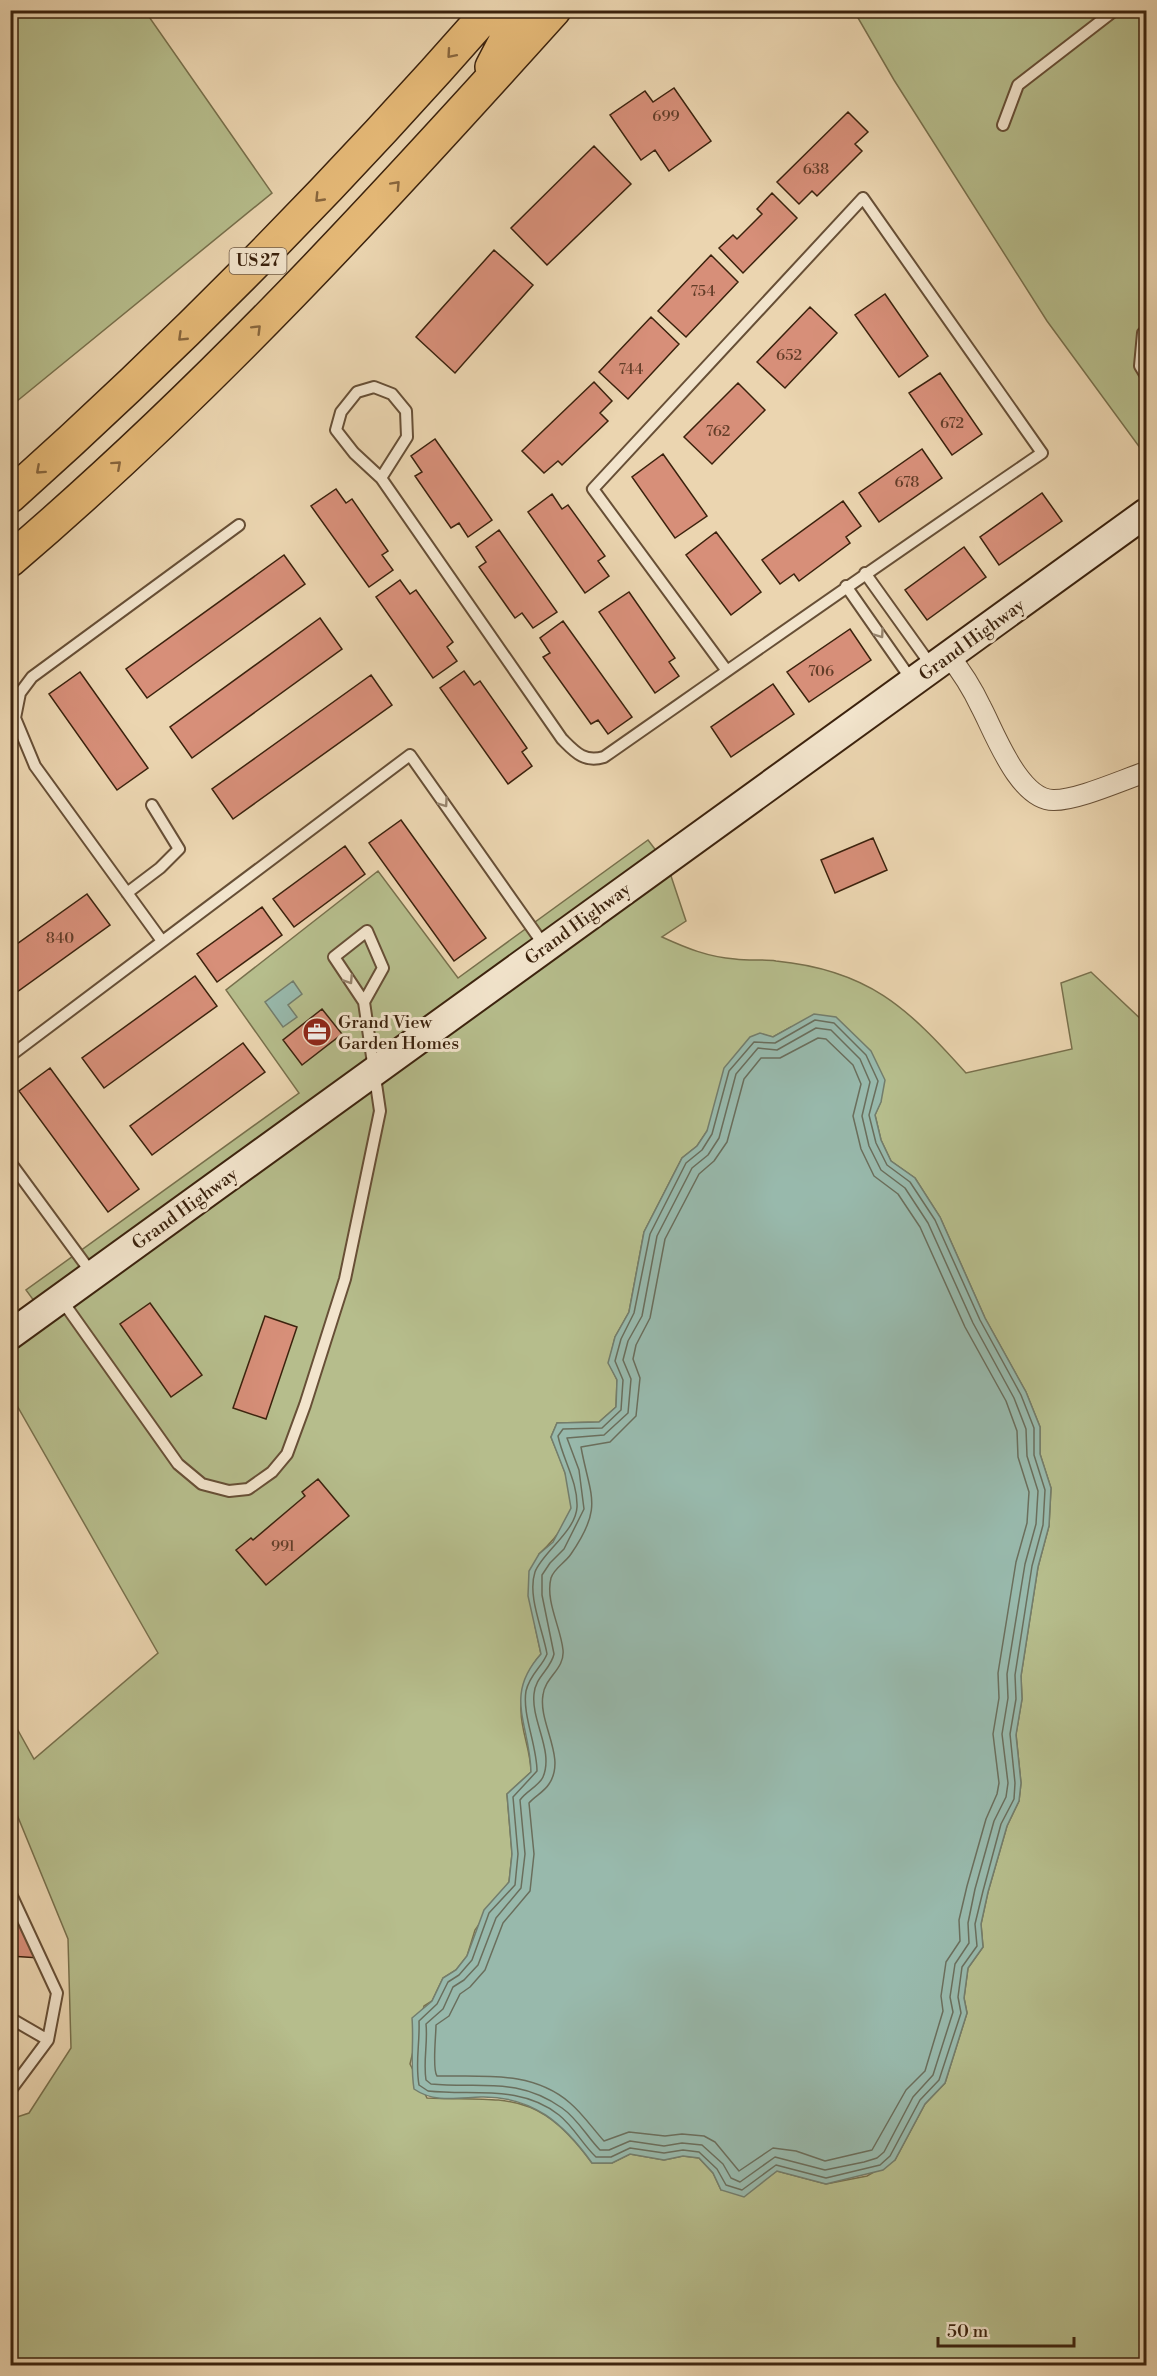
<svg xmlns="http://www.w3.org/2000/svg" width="1157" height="2376" font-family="'Libre Bodoni',serif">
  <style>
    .green { fill: #b6bd8c; stroke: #78704c; stroke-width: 1.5; fill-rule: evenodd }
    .water { fill: #98b9ac; stroke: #737d6c; stroke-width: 1.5 }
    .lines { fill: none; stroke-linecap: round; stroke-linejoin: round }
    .shore { stroke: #6a6e5c; stroke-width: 1.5 }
    .building { fill: #d78f79; stroke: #3b220d; stroke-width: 1.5 }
    .lane-casing { stroke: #674f36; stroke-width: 14 }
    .street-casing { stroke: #674f36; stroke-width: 22 }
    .secondary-casing { stroke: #3b220d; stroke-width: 32 }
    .highway-casing { stroke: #3b220d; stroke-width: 36 }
    .lane { stroke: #f2e4cc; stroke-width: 10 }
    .street { stroke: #f2e4cc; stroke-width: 20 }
    .secondary { stroke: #f2e4cc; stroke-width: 28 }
    .highway { stroke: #e6ba78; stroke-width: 33 }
    .oneway { stroke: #88663d }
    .oneway2 { stroke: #96836c }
    .labels { text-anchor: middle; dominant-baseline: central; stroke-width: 6; stroke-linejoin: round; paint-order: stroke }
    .number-label { font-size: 15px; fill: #623d28 }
    .shield { fill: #f2e4cc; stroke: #725c46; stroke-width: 1.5 }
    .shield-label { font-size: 16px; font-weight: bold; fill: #3b220d }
    .street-label { font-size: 18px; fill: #3b220d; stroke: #f2e4cc }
    .poi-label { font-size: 18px; fill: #3b220d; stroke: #f2e4cc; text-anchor: start }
  </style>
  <rect width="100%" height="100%" fill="#ebd5b0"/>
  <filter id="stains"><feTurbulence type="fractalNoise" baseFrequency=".00333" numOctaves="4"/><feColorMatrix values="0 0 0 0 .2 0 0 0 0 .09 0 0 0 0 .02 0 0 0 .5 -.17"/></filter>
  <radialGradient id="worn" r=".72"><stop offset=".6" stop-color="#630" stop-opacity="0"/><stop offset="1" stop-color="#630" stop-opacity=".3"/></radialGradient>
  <path class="green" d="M11,10L145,11L272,193L11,406Z
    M854,11H1146V456L1047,321L894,80Z
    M648,840L661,857L37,1305L26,1290L299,1093L226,990L378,871L458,978Z
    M670,873L686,921L662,937C686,948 708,957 735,959C749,961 763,959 776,961C868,970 907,1007 966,1073L1072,1049L1061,983L1091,972L1146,1024V2365H11V2119L29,2113L71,2048L68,1939L11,1800L10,1716L34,1759L158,1653L11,1395V1347ZM791,1027L881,1101L875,1115L881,1140L891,1161L915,1178L940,1217L985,1318L1026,1392L1040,1427V1454L1051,1488L1049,1526L1038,1567L1021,1676L1022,1699L1016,1734L1021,1783L1019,1801L1007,1826L988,1892L981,1924L983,1947L968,1968L964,1998L967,2013L945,2083L925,2104L895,2160L867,2176L826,2184L777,2171L764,2180L721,2190L713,2173L699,2158L683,2156L664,2160L630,2154L612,2163H592C537,2089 510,2101 427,2098L410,2064L424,2006L432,2001L443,1978L456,1970L467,1956L475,1930L509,1882L512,1854L507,1794L531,1772C531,1751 521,1731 521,1711C520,1691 528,1668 541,1654L535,1626L539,1554C551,1543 566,1526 571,1509C575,1491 558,1454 551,1437L557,1423L599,1422L616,1407L617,1380L609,1363L615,1337L629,1312L644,1232L682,1158L697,1146L707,1131L760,1034L773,1037Z"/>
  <path class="water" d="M293,981L302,994L288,1005L297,1017L283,1027L265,1002Z
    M814,1014L836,1017L871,1051L885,1080L881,1102L875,1115L881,1140L891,1161L915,1178L940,1217L985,1318L1026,1392L1040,1427V1454L1051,1488L1049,1526L1038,1567L1021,1676L1022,1699L1016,1735L1021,1783L1019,1801L1007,1826L988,1892L981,1924L983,1947L968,1968L964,1998L967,2013L945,2083L925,2104L895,2160L883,2170L826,2184L777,2171L744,2197L721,2190L713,2173L699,2158L683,2156L664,2160L630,2154L612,2163H592C564,2124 533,2096 481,2097C457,2098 434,2103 414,2089C410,2064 414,2042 412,2018L432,2001L443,1978L456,1970L467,1956L484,1910L509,1882L512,1854L507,1794L531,1772C530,1724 503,1696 541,1654L528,1596L529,1571L539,1554L553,1542L571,1508L565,1473L551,1437L557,1423L599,1422L616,1407L617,1380L608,1363L615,1337L629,1312L644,1232L682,1158L697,1146L707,1131L724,1068L750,1037L760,1033L773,1037Z"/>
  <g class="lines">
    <path class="shore" d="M815,1020L834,1023L866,1055L878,1081L869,1115L876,1143L887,1165L910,1182L935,1220L980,1320L1021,1395L1034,1428V1455L1045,1490L1043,1525L1032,1566L1015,1675L1016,1699L1010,1734L1015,1783L1014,1799L1001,1824L983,1891L975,1924L977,1946L962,1967L958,1997L961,2013L939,2080L920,2100L890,2156L880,2165L826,2178L776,2165L742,2190L726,2185L717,2169L699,2152L683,2150L664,2153L630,2148L611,2157H596C583,2145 574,2127 559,2115C520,2084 473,2096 428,2091L419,2085C415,2063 420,2043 419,2021L437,2004L448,1982L459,1975L472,1960L489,1913L515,1885L518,1854L513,1797L537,1771C537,1746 522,1714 526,1691C530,1674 542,1667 547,1654C543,1630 527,1596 535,1572C542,1553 576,1531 577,1507C578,1482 563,1460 558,1436L563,1429L602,1428L621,1410L623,1380L615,1361L621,1339L634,1313L650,1234L686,1163L702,1150L712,1134L729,1071L754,1042L775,1043Z
      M816,1028L831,1030L860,1059L870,1082L862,1116L869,1146L881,1170L905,1188L928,1223L973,1323L1014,1398L1026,1429L1027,1456L1038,1491L1036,1524L1025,1564L1007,1674L1008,1698L1002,1734L1008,1783L1006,1797L994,1821L975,1889L968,1923L969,1943L955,1964L950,1997L953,2012L933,2075L913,2097L884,2152L877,2158L864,2162L825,2170L775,2157L740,2182L731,2178L723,2164L702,2145L682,2143L664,2146L630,2141L609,2150H600C587,2137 578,2119 562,2108C516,2076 480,2089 431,2084L426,2080C423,2061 428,2043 426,2024L443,2009L453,1987L464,1980L478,1965L496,1918L521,1888L525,1854L520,1800C526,1791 539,1786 543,1777C554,1751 531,1721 534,1694C535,1677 551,1669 554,1654L542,1595V1575L550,1563L564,1549L584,1509L579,1470L567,1438L604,1435L628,1413L631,1379L623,1360L628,1341L642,1316L657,1236L692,1168L708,1155L719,1138L736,1074L758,1048L777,1050Z
      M818,1038L826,1039L853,1065L861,1084L853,1116L861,1149L874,1176L898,1194L920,1227L965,1327L1006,1401L1017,1431L1018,1457L1029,1492L1027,1523L1016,1562L998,1673L999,1698L993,1734L999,1783L997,1794L986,1819L967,1886L959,1920L960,1941L946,1962L941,1996L943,2011L925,2071L906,2090L872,2150L825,2161L796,2151L773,2148L739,2171L715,2142L704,2136L682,2134L665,2136L629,2132L604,2141C593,2129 583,2114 570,2103C532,2070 482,2077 437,2076C432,2070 436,2036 436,2025L449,2016L460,1994L470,1987L485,1970L503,1923L530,1891L534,1854L529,1803C535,1796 544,1792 549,1784C567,1758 538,1723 543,1695C545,1677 565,1669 563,1650C561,1628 545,1601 551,1578C554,1568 565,1563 571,1554C604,1506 590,1497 581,1447L610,1442L636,1416L640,1378L633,1359L636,1345L650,1318L665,1239L699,1174L714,1161L727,1142L744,1079L761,1058H780Z"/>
  </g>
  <path class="building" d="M674,88L711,141L669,171L655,150L641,160L610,115L645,91L653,102Z
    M848,112L868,132L855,144L862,151L817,196L812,191L799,204L777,182Z
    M594,146L631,184L547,265L511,228Z
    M772,193L797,218L743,273L719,248L733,235L737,239L762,214L757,209Z
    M494,250L533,285L455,373L416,337Z
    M711,255L738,282L686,337L658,311Z
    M885,294L928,356L899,377L855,315Z
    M810,307L837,333L785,388L757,362Z
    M651,317L679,344L628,399L599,372Z
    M940,373L982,434L952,455L909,393Z
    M594,382L612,401L600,413L608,421L562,465L558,461L544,473L522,451Z
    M738,383L765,410L712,464L684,437Z
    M435,439L492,520L468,537L459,523L451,528L415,476L422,472L411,456Z
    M922,449L942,478L879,522L859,493Z
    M663,454L707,516L675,538L632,477Z
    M336,489L346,503L352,499L388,551L382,555L393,570L369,587L311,506Z
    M1042,493L1062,521L999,565L980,537Z
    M552,494L562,509L568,505L605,556L598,561L609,576L585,593L528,512Z
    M843,501L861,526L846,537L850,543L799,581L794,574L780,584L762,560Z
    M499,530L557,612L533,628L522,613L515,618L479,567L486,562L476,547Z
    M716,532L761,592L731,615L686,555Z
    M964,547L986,577L927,620L905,590Z
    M284,555L305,584L147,698L126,669Z
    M400,580L410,594L416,590L453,642L447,647L457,661L433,678L376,597Z
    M629,592L675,658L669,662L679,676L655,693L599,612Z
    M320,618L342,649L192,758L170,727Z
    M563,621L632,717L608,734L598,720L591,724L543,657L550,653L540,638Z
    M850,629L871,660L809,702L787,672Z
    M464,671L474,685L480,681L527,748L522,752L532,766L508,784L440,688Z
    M80,672L148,768L117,790L49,694Z
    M371,675L392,705L233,819L212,789Z
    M773,684L794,714L731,757L711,727Z
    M401,820L486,938L454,961L369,843Z
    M873,838L887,870L835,893L821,860Z
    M345,846L365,874L294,927L273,899Z
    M87,894L110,925L10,997V949Z
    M262,907L282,935L217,982L197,954Z
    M195,976L217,1006L104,1088L82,1058Z
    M322,1009L342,1034L302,1065L283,1040Z
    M243,1043L265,1072L152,1155L130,1126Z
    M50,1068L139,1189L108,1212L19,1091Z
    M150,1303L202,1375L171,1397L120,1324Z
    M265,1316L297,1327L266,1419L233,1408Z
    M318,1479L349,1516L266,1585L236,1550L251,1538L253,1540L305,1496L302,1492Z
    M10,1896L39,1958L10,1956Z"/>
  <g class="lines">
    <g class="lane-casing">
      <path id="lane" d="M1003,125L1018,85L1115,10
        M1146,333H1143L1140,366L1146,376
        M381,478L407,437L406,411L392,394L374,387L357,392L341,412L336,430L354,453L381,478L562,739C575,752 584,763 604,757C750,655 895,553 1042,453L863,198L593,489L727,671
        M865,573L933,668
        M846,586L913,682
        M127,893L160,868L179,849L152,805
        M162,941L35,766L15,718L20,693L32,677L239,525
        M10,1056L410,755L546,948
        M10,1162L93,1275
        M61,1299L178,1464L202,1484L229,1491L248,1489L272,1472L287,1454L305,1405L345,1279L380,1111L364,1002L334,957L367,931L383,968L364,1002
        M10,1892L57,1993L48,2040L10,2091
        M10,2018L48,2040"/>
    </g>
    <g class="street-casing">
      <path id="street" d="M949,656C962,672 972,688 981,707C994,731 1019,801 1054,800C1078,800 1122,780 1146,772"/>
    </g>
    <g class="secondary-casing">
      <path id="secondary" d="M10,1335L1146,513"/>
    </g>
    <g class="highway-casing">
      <path id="highway" d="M492,67L505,42L513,10
        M10,496C180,344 339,182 490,10
        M10,560C207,392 381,202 554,10"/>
    </g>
    <use href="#lane" class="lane"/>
    <use href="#street" class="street"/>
    <use href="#secondary" class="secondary"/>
    <use href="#highway" class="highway"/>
  </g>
  <defs><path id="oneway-chevron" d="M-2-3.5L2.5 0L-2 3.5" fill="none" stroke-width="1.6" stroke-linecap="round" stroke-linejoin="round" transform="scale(1.5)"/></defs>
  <g class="oneway">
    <use href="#oneway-chevron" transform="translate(451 54) rotate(131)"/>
    <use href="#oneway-chevron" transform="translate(396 185) rotate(-47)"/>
    <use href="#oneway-chevron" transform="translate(319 198) rotate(134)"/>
    <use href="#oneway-chevron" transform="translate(257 329) rotate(-45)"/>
    <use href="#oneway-chevron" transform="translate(182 337) rotate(136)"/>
    <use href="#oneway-chevron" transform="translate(117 465) rotate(-42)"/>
    <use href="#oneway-chevron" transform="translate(40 470) rotate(138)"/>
  </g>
  <g class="oneway2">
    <use href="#oneway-chevron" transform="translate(880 634) rotate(55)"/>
    <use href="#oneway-chevron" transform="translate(444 803) rotate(55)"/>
    <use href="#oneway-chevron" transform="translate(349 980) rotate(57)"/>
  </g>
  <defs>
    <g id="office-disc" transform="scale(1.5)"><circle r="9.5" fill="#8f2418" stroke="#f2e4cc"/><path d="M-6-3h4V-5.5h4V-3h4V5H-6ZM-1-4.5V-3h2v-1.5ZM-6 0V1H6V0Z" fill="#fff"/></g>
  </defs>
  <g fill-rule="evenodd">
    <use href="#office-disc" x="317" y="1032"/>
  </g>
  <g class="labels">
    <g class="number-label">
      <text x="666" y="116">699</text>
      <text x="816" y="169">638</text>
      <text x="703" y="291">754</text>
      <text x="789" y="355">652</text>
      <text x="631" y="369">744</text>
      <text x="952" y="423">672</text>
      <text x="718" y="431">762</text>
      <text x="907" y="482">678</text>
      <text x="821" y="671">706</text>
      <text x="60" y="938">840</text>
      <text x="283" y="1546">991</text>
    </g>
    <rect class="shield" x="229.5" y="248" width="57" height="26" rx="4.5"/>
    <g class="shield-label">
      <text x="258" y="261">US 27</text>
    </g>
    <g class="street-label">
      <text transform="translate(972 640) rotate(-36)">Grand Highway</text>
      <text transform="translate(578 924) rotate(-36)">Grand Highway</text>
      <text transform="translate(185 1209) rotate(-36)">Grand Highway</text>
    </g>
    <g class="poi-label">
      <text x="338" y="1022">Grand View<tspan x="338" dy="21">Garden Homes</tspan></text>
    </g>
  </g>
  <rect width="1157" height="2376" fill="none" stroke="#ebd5b0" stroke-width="36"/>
  <rect x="12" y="12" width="1133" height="2352" fill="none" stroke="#3b220d" stroke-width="3"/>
  <rect x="18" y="18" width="1121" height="2340" fill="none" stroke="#3b220d" stroke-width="1.5"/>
  <path d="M938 2337v9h136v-9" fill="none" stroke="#3b220d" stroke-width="3"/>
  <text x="947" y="2337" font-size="18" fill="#3b220d" stroke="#f2e4cc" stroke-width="4.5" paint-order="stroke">50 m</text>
  <rect width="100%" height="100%" filter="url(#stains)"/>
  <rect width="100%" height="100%" fill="url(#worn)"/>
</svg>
